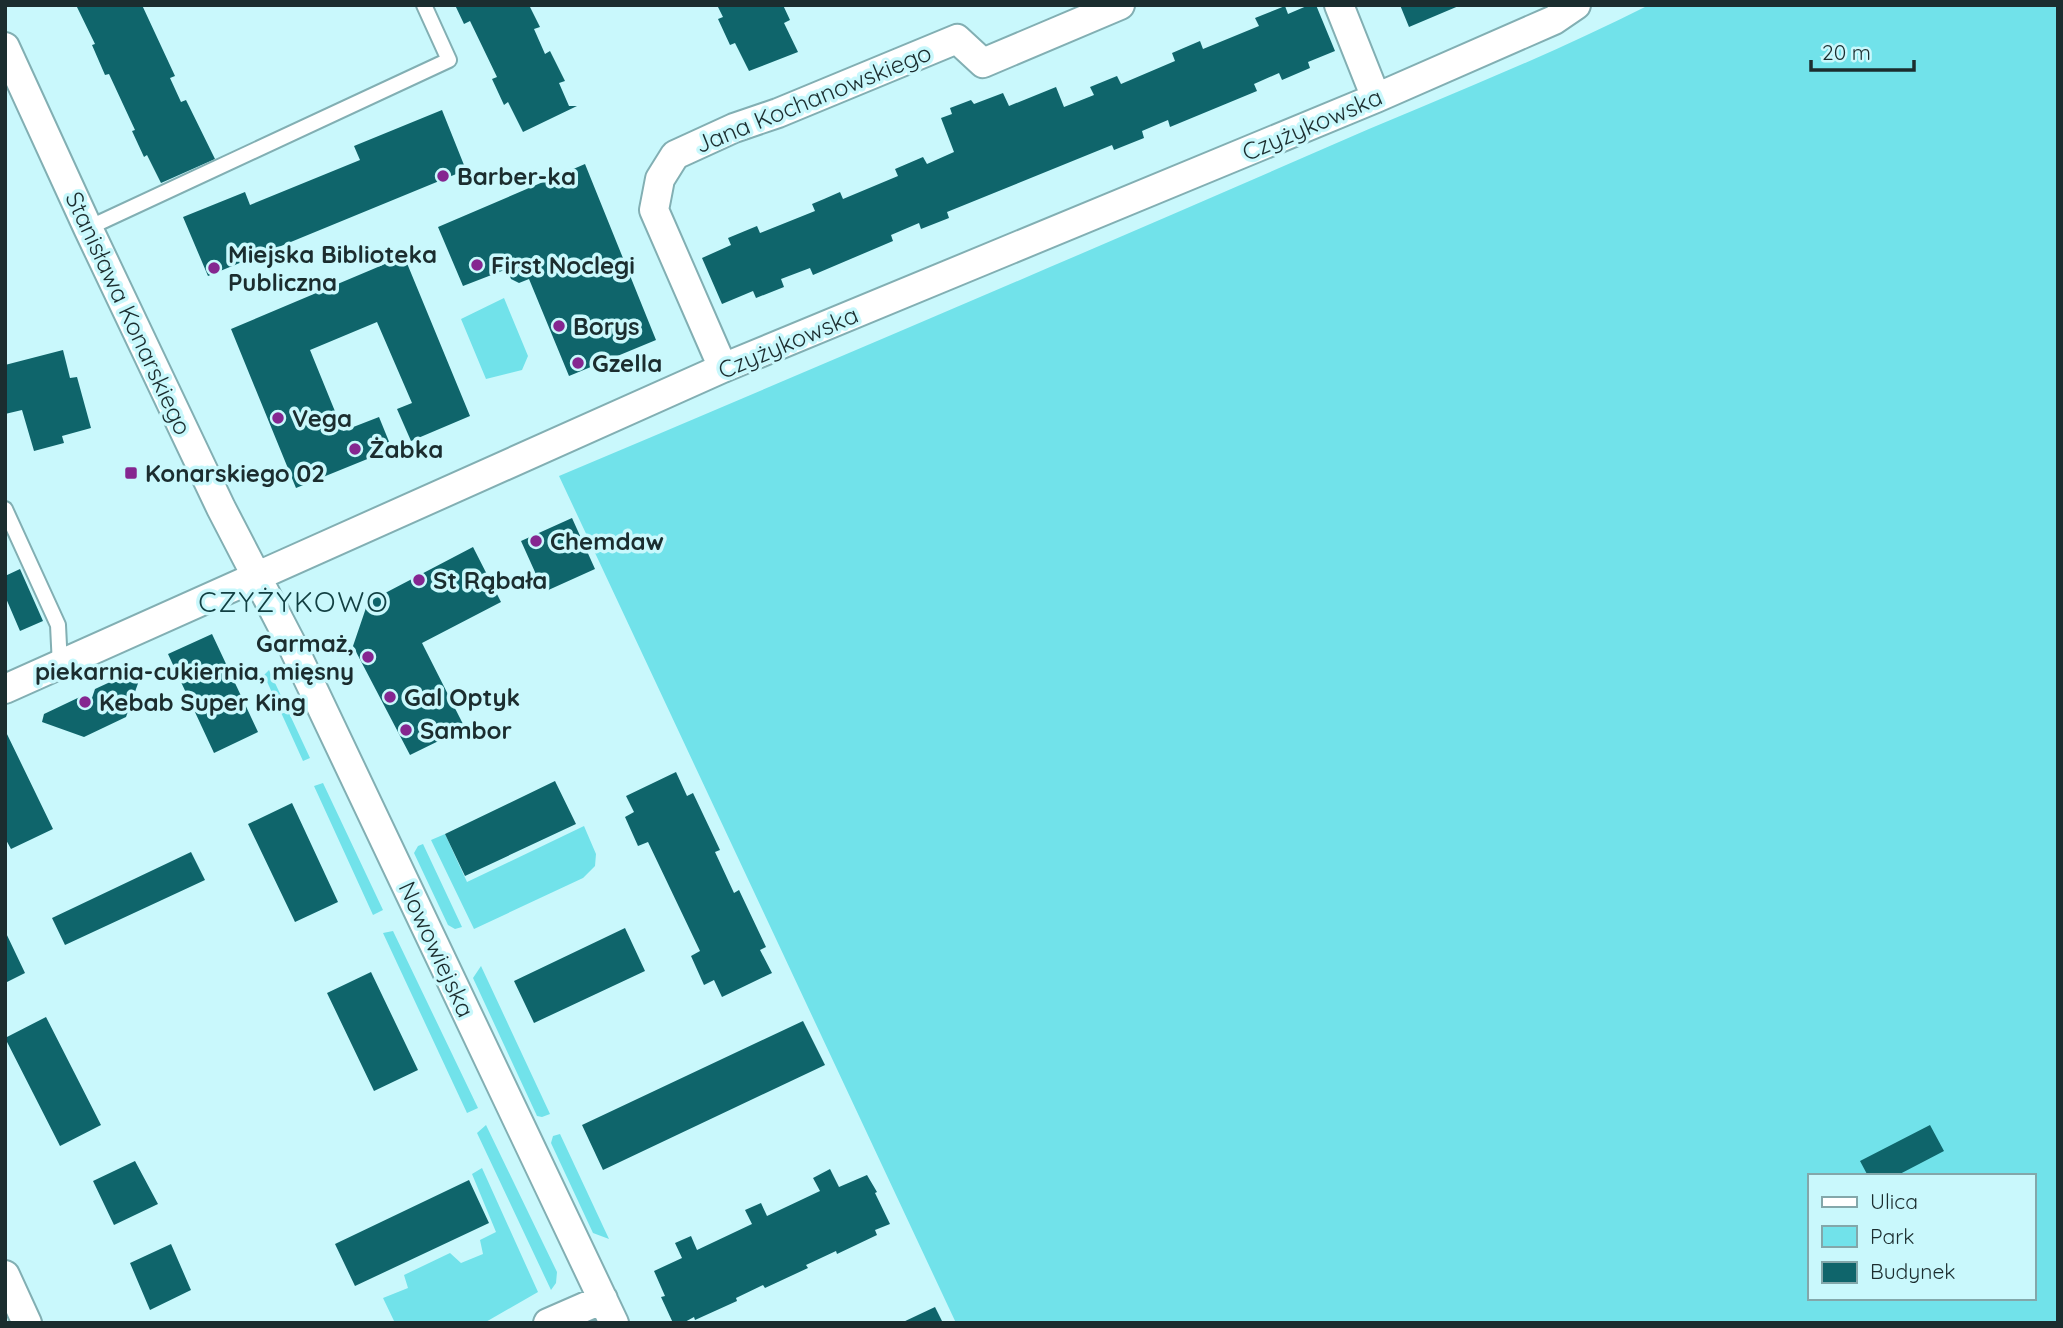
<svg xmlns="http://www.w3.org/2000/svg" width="2063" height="1328" font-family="Quicksand,sans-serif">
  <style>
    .green { fill: #71e2ea; fill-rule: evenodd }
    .building { fill: #0f656b }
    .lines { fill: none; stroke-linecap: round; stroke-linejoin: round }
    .lane-casing { stroke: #82afb3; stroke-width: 18 }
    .street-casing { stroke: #82afb3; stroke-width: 32 }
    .lane { stroke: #fff; stroke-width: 14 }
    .street { stroke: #fff; stroke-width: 28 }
    .poi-dot { fill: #852690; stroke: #c9f8fc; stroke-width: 2.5 }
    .labels { text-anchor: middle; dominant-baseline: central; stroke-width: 7; stroke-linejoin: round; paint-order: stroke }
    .street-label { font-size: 24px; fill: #1b2d2f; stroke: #c9f8fc }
    .poi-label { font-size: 24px; font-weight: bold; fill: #1b2d2f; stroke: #c9f8fc; text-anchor: start }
    .quarter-label { font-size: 28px; letter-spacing: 2px; fill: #124043; stroke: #c9f8fc }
  </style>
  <rect width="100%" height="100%" fill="#c9f8fc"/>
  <path class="green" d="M1649,5H2058V1323H956L559,476C812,369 1064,262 1316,152C1427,103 1541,60 1649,5ZM1809,1176H2033V1298H1809Z
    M504,298L528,356L522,370L486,379L461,319Z
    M269,670L310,758L303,761L264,675Z
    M323,783L383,910L373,915L314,786Z
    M584,826L596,854L595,866L583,878L474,929L431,840L445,834L467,882Z
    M423,844L462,927L455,929L448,925L414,853L418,846Z
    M393,931L478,1108L467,1113L383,933Z
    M481,966L550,1114L542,1117L537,1116L473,978Z
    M486,1125L557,1272L556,1283L551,1290L477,1133Z
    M560,1134L609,1239L593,1233L551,1143L553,1136Z
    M482,1168L538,1292L484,1323H395L383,1298L408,1288L404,1275L450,1253L461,1263L483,1254L480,1240L496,1232L472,1174Z"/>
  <path class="building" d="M76,5H142L175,76L170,78L181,102L186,100L215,159L161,183L147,155L144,157L132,131L135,130L109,74L105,75L92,45L95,44Z
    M455,5H529L540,27L534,29L545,54L550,51L565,81L559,83L569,106H577L523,132L508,102L504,105L492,79L497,77L470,21L464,24Z
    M717,5H783L790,20L784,23L798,52L749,71L735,43L730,45L718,19L723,17Z
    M1309,5H1316L1335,51L1308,62L1310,68L1282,80L1279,73L1254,84L1257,91L1170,127L1168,120L1142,131L1144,138L1114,150L1112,145L947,212L949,218L921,229L919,223L891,235L893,241L813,275L810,268L781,279L784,287L756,298L753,291L722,304L702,258L731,245L728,238L757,226L760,233L815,211L812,204L824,199L840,192L843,199L898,176L895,169L923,157L927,164L954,152L941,118L952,114L950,108L971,100L974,104L1003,93L1009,106L1056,87L1064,107L1094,95L1090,87L1117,76L1121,84L1175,61L1172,53L1200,41L1203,49L1259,26L1255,18L1285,6L1288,14Z
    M1400,5H1461L1409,27Z
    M442,110L466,170L208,276L183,217L245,192L250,205L360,160L354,146Z
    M585,164L656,340L569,376L529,279L519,283L511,279L507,269L463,286L438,227Z
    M404,256L470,416L411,441L397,409L412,403L377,322L310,350L343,431L379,417L392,449L296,488L231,329Z
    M63,350L70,378L77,377L91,428L62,436L64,443L34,451L22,410L5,414V365Z
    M572,518L595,569L544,592L521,541Z
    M473,547L501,602L422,643L465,728L410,755L353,646L368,602Z
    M20,569L43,621L20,631L5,596V576Z
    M212,634L258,732L214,753L168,654Z
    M134,671L141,675L126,717L84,737L42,722L44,714L84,695L92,698L95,689Z
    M5,730L53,829L11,849L5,838Z
    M676,772L687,796L693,793L720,850L715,852L734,893L739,890L766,947L760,950L772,973L722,997L714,980L704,985L691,956L700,951L648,842L638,846L625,817L634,812L626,796Z
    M555,781L576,824L465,876L445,834Z
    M292,803L338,902L295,922L248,824Z
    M191,852L205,880L65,945L52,918Z
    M625,928L645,971L534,1023L514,981Z
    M5,931L25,973L5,983Z
    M371,972L418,1070L374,1091L327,993Z
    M46,1017L101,1125L60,1146L5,1038Z
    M803,1021L825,1065L603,1170L582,1125Z
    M1930,1125L1944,1151L1896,1176H1868L1860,1161Z
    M135,1161L158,1204L114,1225L93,1181Z
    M830,1169L839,1187L867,1175L877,1192L875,1193L890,1224L875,1230L877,1235L837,1254L836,1251L806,1265L808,1268L765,1288L763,1285L736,1298L737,1301L695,1320L694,1317L683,1323H673L661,1297L665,1296L654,1271L682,1258L675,1243L691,1236L697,1250L752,1224L745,1210L761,1203L767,1216L820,1191L813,1178Z
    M469,1180L489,1223L355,1286L335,1244Z
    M171,1244L191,1290L150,1310L130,1263Z
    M935,1307L943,1323H901Z"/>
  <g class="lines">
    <g class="lane-casing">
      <path id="lane" d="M88,228L449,60L424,5
        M5,509L58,625L60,666"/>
    </g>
    <g class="street-casing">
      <path id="street" d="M1339,5L1376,98
        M5,47L88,228L221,508L292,645L614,1323
        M723,368L654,210L660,179L675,155L734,128L778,113L957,39L983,63L1120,5
        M5,689L723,368L1376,98L1554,20L1576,5
        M5,1275L27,1323
        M548,1323L603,1299"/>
    </g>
    <use href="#lane" class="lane"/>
    <use href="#street" class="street"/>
  </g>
  <g class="poi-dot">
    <circle cx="443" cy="176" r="7"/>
    <circle cx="477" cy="265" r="7"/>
    <circle cx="214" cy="268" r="7"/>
    <circle cx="559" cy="326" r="7"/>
    <circle cx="578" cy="363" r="7"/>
    <circle cx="278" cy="418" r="7"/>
    <circle cx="355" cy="449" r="7"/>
    <rect x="124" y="466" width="14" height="14" rx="3.5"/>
    <circle cx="536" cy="541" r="7"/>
    <circle cx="419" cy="580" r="7"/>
    <circle cx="368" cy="657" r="7"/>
    <circle cx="390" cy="697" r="7"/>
    <circle cx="85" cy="702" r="7"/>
    <circle cx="406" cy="730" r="7"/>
  </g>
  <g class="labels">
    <g class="street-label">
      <text transform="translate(813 98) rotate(-22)">Jana Kochanowskiego</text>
      <text transform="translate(1312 124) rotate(-23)">Czyżykowska</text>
      <text transform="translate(129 313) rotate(65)">Stanisława Konarskiego</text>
      <text transform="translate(788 342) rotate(-23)">Czyżykowska</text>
      <text transform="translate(437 949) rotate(65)">Nowowiejska</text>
    </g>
    <g class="poi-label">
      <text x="457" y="176">Barber-ka</text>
      <text x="228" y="254">Miejska Biblioteka<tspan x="228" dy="28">Publiczna</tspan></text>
      <text x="491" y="265">First Noclegi</text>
      <text x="573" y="326">Borys</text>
      <text x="592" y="363">Gzella</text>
      <text x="292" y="418">Vega</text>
      <text x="369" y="449">Żabka</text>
      <text x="145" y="473">Konarskiego 02</text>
      <text x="550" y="541">Chemdaw</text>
      <text x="433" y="580">St Rąbała</text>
      <text x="354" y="643" text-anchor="end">Garmaż,<tspan x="354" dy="28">piekarnia-cukiernia, mięsny</tspan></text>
      <text x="404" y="697">Gal Optyk</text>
      <text x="99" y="702">Kebab Super King</text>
      <text x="420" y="730">Sambor</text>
    </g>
    <g class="quarter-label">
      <text x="294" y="601">CZYŻYKOWO</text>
    </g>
  </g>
  <rect width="2063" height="1328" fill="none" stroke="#1b2d2f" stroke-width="14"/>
  <rect x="1808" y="1174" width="228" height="126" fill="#c9f8fc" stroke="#83a7aa" stroke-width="2"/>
  <rect x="1822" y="1197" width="35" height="10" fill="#ffffff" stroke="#83a7aa" stroke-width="2"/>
  <text x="1870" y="1209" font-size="21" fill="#1b2d2f">Ulica</text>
  <rect x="1822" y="1226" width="35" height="21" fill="#71e2ea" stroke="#83a7aa" stroke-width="2"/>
  <text x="1870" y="1244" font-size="21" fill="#1b2d2f">Park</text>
  <rect x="1822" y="1262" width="35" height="21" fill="#0f656b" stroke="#83a7aa" stroke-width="2"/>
  <text x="1870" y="1279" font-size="21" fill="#1b2d2f">Budynek</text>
  <path d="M1811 60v10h103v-10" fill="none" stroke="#1b2d2f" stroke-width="3.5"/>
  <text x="1822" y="60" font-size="21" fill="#1b2d2f" stroke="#c9f8fc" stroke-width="5" paint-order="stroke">20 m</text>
</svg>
